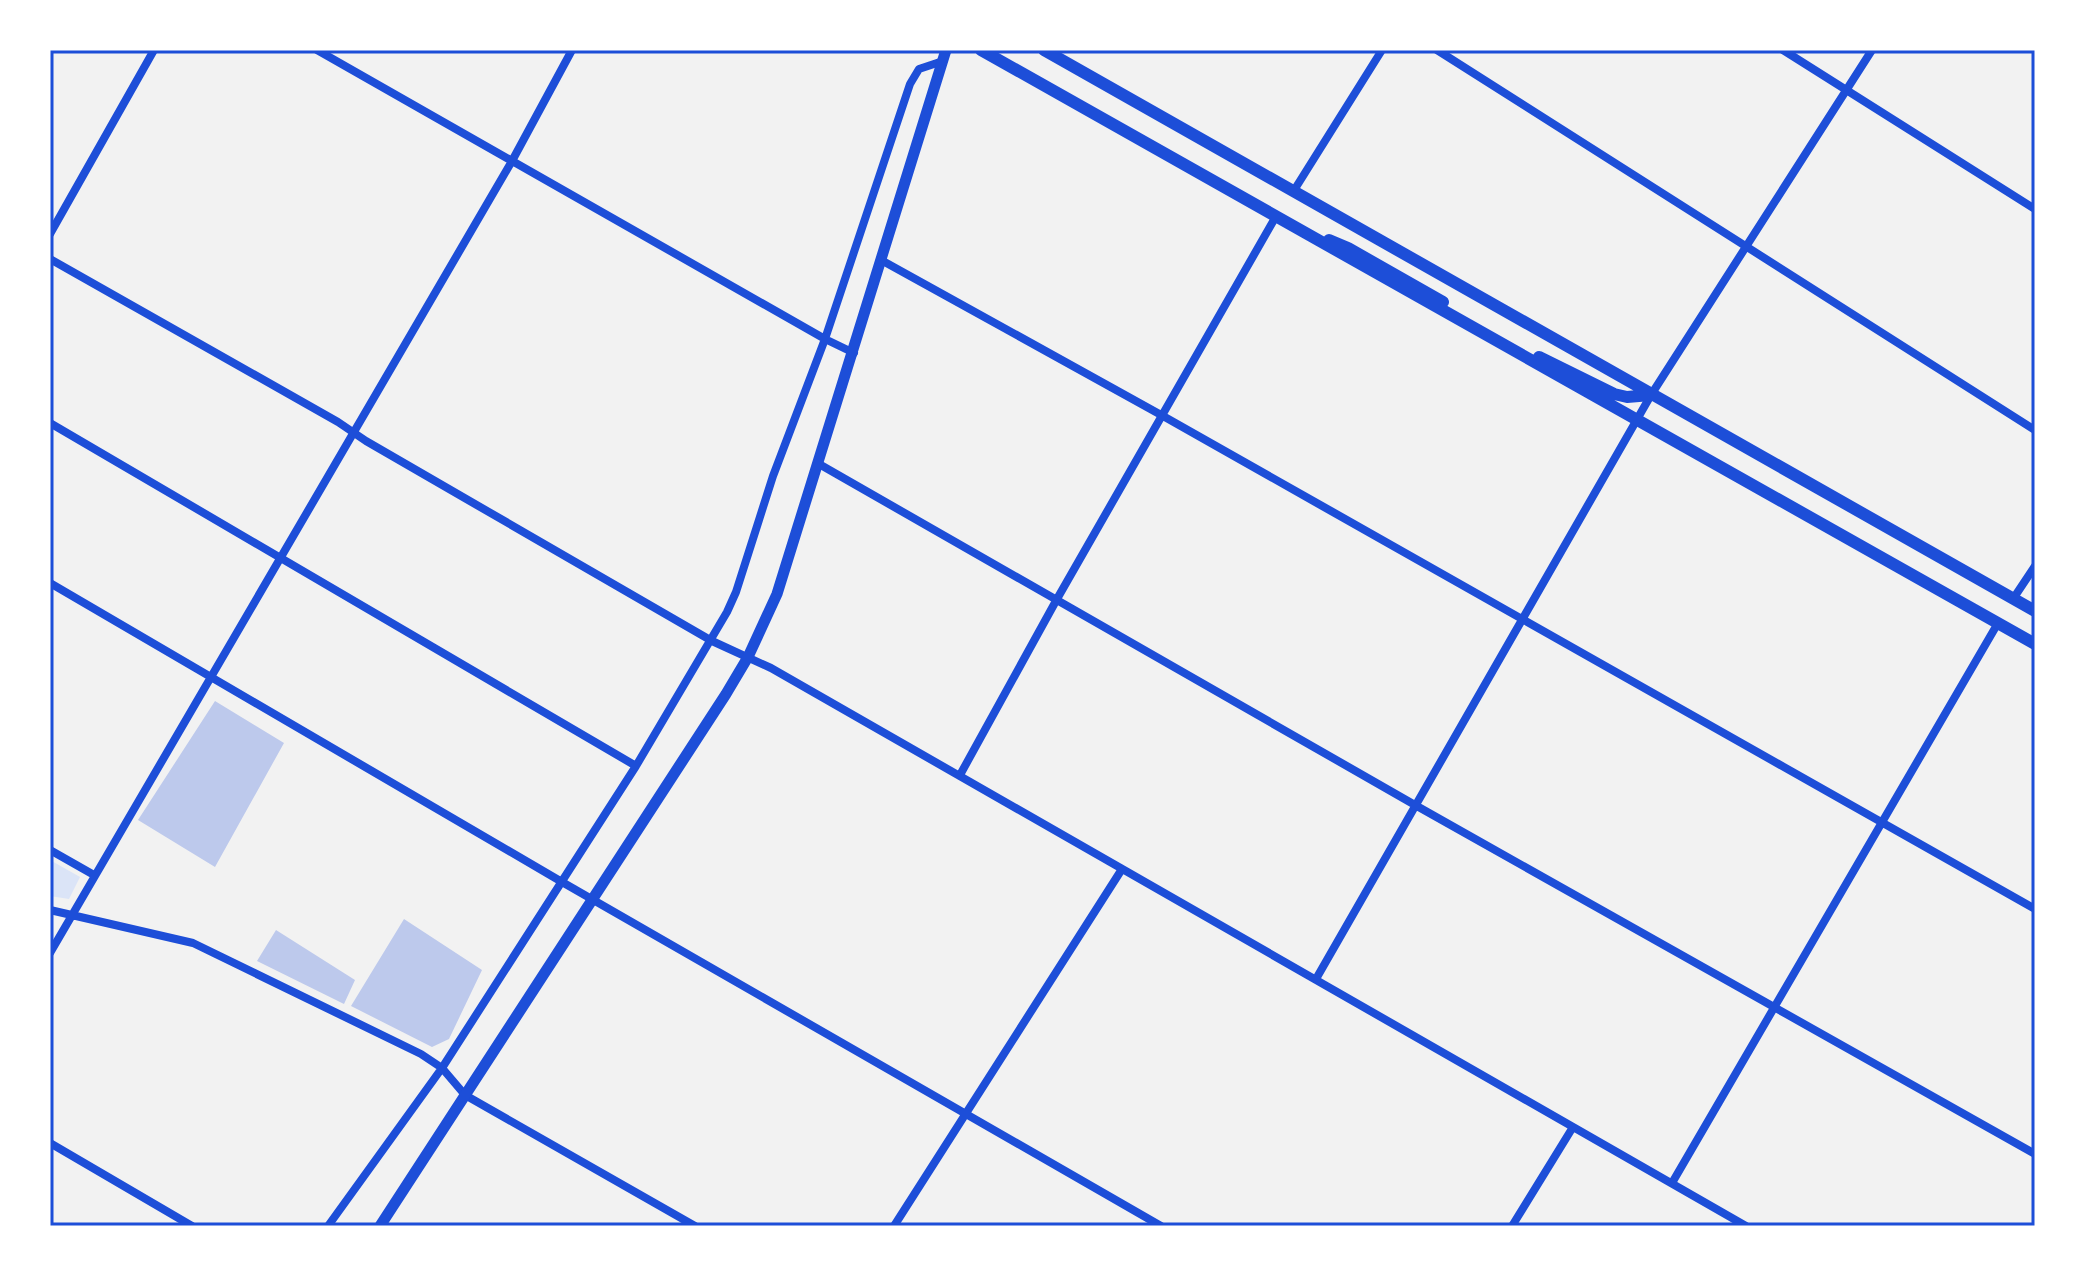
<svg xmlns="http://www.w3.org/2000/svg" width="2085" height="1276" font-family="'Public Sans',sans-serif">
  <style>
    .green { fill: #dbe4f7 }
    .building { fill: #bdc9ec }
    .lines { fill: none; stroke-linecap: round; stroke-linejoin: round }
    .minor { stroke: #1d4ed8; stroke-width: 8 }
    .secondary { stroke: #1d4ed8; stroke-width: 11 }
    .primary { stroke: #1d4ed8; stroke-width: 12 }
    .neatline { fill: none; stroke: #1d4ed8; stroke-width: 3 }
  </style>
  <rect width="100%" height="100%" fill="#f2f2f2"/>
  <path class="green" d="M50,860L80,877L69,899L50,896Z"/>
  <path class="building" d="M215,701L284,743L215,867L138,820Z
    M404,919L482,970L449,1039L432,1047L351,1006Z
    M276,930L355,980L344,1004L257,961Z"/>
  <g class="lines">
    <path class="minor" d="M317,50L825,339L854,353
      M1437,50L2035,430
      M1783,50L2035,209
      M1293,192L1382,50
      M50,234L154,50
      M50,259L338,422L366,441L712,641L771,668L1746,1226
      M881,260L1163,416L2035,909
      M50,423L636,766
      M819,464L1415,805L2035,1154
      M50,583L562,882L1161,1226
      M2013,599L2035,566
      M960,775L1057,599L1275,218
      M50,850L94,875
      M50,910L193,943L421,1054L442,1068L465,1095L695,1226
      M50,953L512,161L572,50
      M1316,979L1651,395L1872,50
      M50,1143L192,1226
      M1672,1183L1998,623
      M328,1226L442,1068L636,766L727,612L736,592L773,476L825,339L910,84L919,69L943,61
      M894,1226L1122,869
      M1512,1226L1573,1127"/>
    <path class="secondary" d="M380,1226L726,694L748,657L777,594L946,50"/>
    <path class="primary" d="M981,50L2035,644
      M1044,50L2035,611
      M1329,240L1348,248L1443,302
      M1539,357L1614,394L1627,397L1651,395"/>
  </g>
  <rect width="2085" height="1276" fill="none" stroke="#ffffff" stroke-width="104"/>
  <rect x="52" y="52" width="1981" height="1172" class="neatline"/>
</svg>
